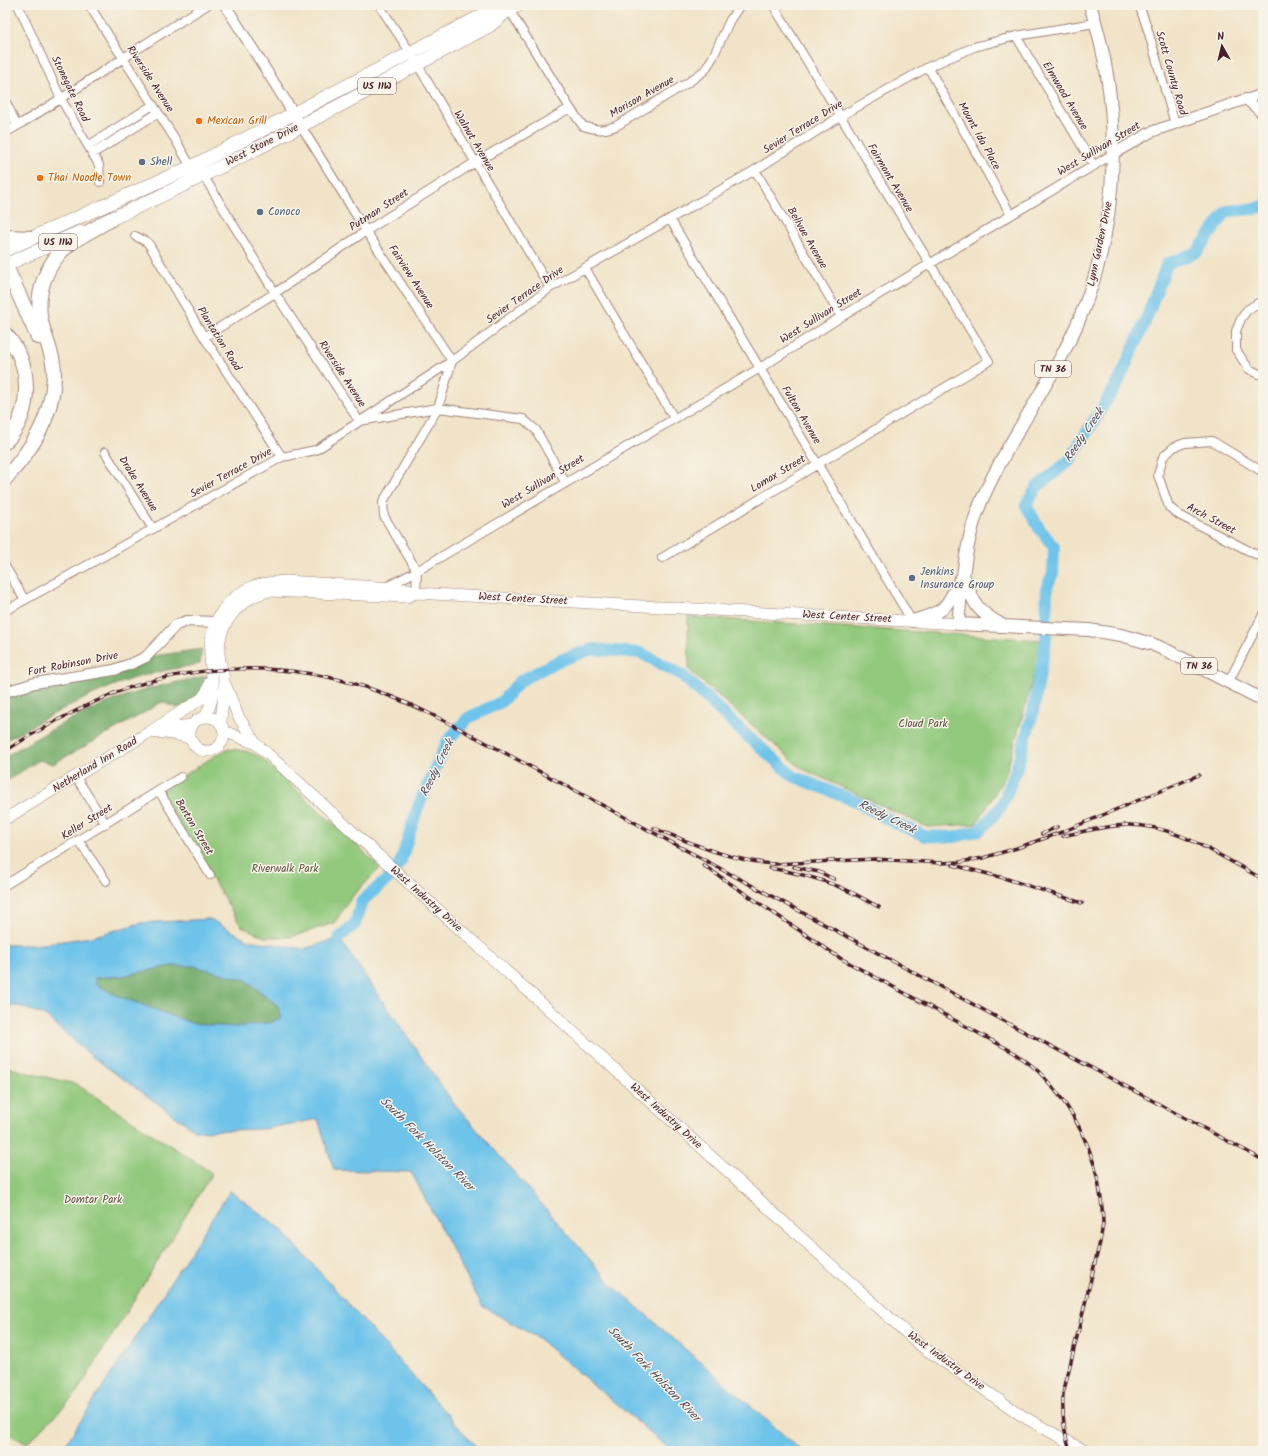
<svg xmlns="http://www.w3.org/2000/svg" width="1268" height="1456" font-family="Kalam,sans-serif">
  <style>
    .green { fill: #91c87b; stroke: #6e7453 }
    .forest { fill: #74ac6b; stroke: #5f664b }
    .water { fill: #6dc3ea; stroke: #5c718a; fill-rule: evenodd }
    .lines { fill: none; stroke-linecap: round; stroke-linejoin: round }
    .river { stroke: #6dc3ea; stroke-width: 12 }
    .minor-casing { stroke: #9e8179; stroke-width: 10 }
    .tertiary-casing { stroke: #9e8179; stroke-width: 12 }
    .secondary-casing { stroke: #9e8179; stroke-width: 12 }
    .primary-casing { stroke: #9e8179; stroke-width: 14 }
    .trunk-casing { stroke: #9e8179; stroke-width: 14 }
    .motorway-casing { stroke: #9e8179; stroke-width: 16 }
    .minor { stroke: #fff; stroke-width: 8 }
    .tertiary { stroke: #fff; stroke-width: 10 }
    .secondary { stroke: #fff; stroke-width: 11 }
    .primary { stroke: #fff; stroke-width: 12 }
    .trunk { stroke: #fff; stroke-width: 13 }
    .motorway { stroke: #fff; stroke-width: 14 }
    .rail-casing { stroke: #4a1f2b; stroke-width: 3.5 }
    .rail { stroke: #f7f3e8; stroke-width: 2; stroke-dasharray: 6; stroke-linecap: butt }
    .food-dot { fill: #e8710a; stroke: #f7f3e8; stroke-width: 1.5 }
    .service-dot { fill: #5c6f8a; stroke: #f7f3e8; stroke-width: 1.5 }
    .labels { text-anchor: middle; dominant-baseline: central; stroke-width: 3; stroke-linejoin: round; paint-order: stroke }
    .shield { fill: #f7f3e8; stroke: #7e5f64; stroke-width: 1 }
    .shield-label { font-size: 10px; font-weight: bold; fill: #4a1f2b }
    .street-label { font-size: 11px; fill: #4a1f2b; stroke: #f7f3e8 }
    .food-label { font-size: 11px; fill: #c56008; stroke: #f7f3e8; text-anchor: start }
    .service-label { font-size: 11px; fill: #4e5e75; stroke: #f7f3e8; text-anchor: start }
    .park-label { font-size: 11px; fill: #5f5243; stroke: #f7f3e8 }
    .water-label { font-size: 12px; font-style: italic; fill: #545064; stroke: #f7f3e8 }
  </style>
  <rect width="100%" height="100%" fill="#f7f3e8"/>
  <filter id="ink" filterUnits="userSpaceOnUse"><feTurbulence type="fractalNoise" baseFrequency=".025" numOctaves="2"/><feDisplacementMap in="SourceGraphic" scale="8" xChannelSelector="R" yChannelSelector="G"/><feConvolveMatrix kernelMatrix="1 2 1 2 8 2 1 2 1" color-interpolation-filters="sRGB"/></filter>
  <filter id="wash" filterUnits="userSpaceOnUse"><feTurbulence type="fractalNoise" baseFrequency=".012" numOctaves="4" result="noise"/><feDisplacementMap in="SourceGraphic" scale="16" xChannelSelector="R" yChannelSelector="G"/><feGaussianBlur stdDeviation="0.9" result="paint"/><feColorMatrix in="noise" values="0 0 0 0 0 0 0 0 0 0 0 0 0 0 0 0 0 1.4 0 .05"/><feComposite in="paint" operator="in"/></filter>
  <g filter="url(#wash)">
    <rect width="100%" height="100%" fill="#f1e3c7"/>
    <path class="green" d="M688,617L1042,640L1033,679L1005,777L976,824L927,827L801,768L689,670Z
      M229,749L246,751L260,757L357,845L380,868L352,897L334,923L291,937H265L241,926L159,791L216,755Z
      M5,1066L24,1072L76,1084L212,1173L76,1394L27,1444L5,1432Z"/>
    <path class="forest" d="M202,649L200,664C174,669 147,673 123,682C81,698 43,719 5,741V698L16,689L90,674L146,657Z
      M210,675L201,699L177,708L162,702L135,718L53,764L39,760L5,782V757C42,734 79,713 120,698C149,687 180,682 210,675Z
      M171,966H194L246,980L277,1005L282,1017L272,1022L236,1027L194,1024L113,994L96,984L95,978L122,976Z"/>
    <path class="water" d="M210,919L248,940L304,949L339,938L452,1101L612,1285L802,1451H672L538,1338L482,1306L411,1172L334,1170L318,1119L263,1129L196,1131L94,1058L44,1015L19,1006H5V945H35L91,937L141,923ZM171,966H194L246,980L277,1005L282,1017L272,1022L236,1027L194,1024L113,994L96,984L95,978L122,976Z
      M230,1191L280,1228L480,1451H82L67,1442Z"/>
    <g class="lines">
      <path class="river" d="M339,938L355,924L362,901L389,878L401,861L417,809L447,742L468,718L501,702L520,681L558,661L592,649L641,653L682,675L745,734L793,776L857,802L891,821L925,836L955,837L980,830L1001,807L1016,771L1033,712L1046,640L1047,587L1053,573L1054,547L1039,528L1026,505L1037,487L1069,461L1119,381L1144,324L1167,264L1197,252L1227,211L1255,209L1263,206"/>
    </g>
  </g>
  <g filter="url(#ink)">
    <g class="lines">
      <g class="minor-casing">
        <path id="minor" d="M18,5L61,99L99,165L100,182
          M89,5L175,139L191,167
          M379,5L410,52L550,288
          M1139,5L1147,27L1175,124
          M507,6L570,108L583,126C596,130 603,131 616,126L689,82L705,70L713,57L730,20L740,5
          M1016,36L1094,166
          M928,67L1011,215
          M1246,99L1263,93
          M5,100L17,126C81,87 143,44 207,5
          M301,126L366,231L452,361L438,408L383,502L384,516L417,571
          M5,133L17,126
          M88,146L153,105
          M92,154L158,113
          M755,170L841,317
          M203,175L275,293L359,421L438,408L523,419L536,430L565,482
          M670,219L912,621
          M135,236L147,242L150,246L204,337L282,457
          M585,268L674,418
          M1263,300L1247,310L1241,319L1236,331V350L1249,369L1263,376
          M204,337L275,293L366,231L474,163L570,108
          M105,452L153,529
          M1263,472L1212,441L1185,443L1174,447L1163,457L1158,475L1169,507L1179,515L1263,558
          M662,558L989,361L773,5
          M5,566L24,599
          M386,587L417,571L760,368L841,317L1113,154
          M416,593L417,571
          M5,611L282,457L316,450L452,361L550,288L755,170L841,116L928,67L974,47L1016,36L1095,23
          M1229,681L1263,615
          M76,777L105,823
          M159,791L210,875
          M78,840L106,881
          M5,885L181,777"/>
      </g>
      <g class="tertiary-casing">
        <path id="tertiary" d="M225,5L297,119
          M1113,154L1151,132L1246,99L1263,114
          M5,692L35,683L114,670L133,663L146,657L176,625L187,621L215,622L223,625"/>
      </g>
      <g class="secondary-casing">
        <path id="secondary" d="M226,686L238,716L256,744
          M205,717C209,709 213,700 213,691C213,676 209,662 210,648C211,620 228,596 254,586C265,582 276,582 287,581L408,589L416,593L958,624
          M190 734a17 17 0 1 1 34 0a17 17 0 1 1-34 0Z
          M221,725C221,711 225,696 224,682C224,672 219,663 219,652C218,622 241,598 269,591L407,597L416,593
          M162,728L193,725
          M224,731L256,744L268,754L414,888L921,1346L1024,1417L1085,1451
          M148,733C163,732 176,733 191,739
          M5,819L148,733L201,699L207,691L210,681"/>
      </g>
      <g class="primary-casing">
        <path id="primary" d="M1090,5C1123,106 1121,221 1079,320C1052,383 1008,439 981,502C965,540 962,583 958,624L1089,630L1121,635L1152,644L1168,651L1263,700
          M964,577C974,604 976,611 1002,625
          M912,621C945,612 945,610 960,580"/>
      </g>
      <g class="trunk-casing">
        <path id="trunk" d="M102,223C234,164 361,94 489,26L507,11
          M5,250L191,167L483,15L509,9L518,5
          M5,265L80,232"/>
      </g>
      <g class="motorway-casing">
        <path id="motorway" d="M5,237L31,238
          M5,264L38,337
          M5,334C33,364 33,413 5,442
          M5,479C32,449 52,419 54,377C55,357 45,340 41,321C35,294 46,264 67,246C80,235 97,228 111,219"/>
      </g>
      <use href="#minor" class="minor"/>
      <use href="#tertiary" class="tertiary"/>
      <use href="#secondary" class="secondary"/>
      <use href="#primary" class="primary"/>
      <use href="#trunk" class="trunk"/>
      <use href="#motorway" class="motorway"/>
      <g class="rail-casing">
        <path id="rail" d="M5,751C39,729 75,710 112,694C193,662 287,661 368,688C407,701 443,720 479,739L1263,1160
          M654,828C693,844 731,861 774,864L875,859L941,863L960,862L983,858L1017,848L1062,832L1199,775
          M1042,834L1057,827
          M1063,836C1084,831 1105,826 1127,825C1177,824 1220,857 1263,879
          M703,865L840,958L1015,1053C1023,1059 1032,1065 1039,1072C1073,1106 1096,1152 1101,1199C1102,1207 1103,1216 1103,1224C1102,1230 1101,1236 1100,1242L1063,1394C1062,1413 1064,1433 1070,1451
          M953,865L1004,878L1082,903
          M794,867L819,872L834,879
          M770,868C793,872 815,877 837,886C851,891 865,900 879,907"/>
      </g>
      <use href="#rail" class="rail"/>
    </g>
  </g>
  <g class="food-dot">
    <circle cx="199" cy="121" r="4"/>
    <circle cx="40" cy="178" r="4"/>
  </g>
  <g class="service-dot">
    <circle cx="142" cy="162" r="4"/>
    <circle cx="260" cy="212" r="4"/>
    <circle cx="912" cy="578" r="4"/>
  </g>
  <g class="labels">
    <g class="shield">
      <rect x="358" y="78" width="38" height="16" rx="3"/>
      <rect x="39" y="234" width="38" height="16" rx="3"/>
      <rect x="1035" y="361" width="36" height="16" rx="3"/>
      <rect x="1181" y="658" width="36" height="16" rx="3"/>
    </g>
    <g class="shield-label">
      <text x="377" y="86">US 11W</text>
      <text x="58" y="242">US 11W</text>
      <text x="1053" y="369">TN 36</text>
      <text x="1199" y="666">TN 36</text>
    </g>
    <g class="street-label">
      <text transform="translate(1171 73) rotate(74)">Scott County Road</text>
      <text transform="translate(150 79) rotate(57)">Riverside Avenue</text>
      <text transform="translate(70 89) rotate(64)">Stonegate Road</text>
      <text transform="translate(1065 96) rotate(59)">Elmwood Avenue</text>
      <text transform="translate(642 97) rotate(-30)">Morison Avenue</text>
      <text transform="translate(803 127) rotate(-32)">Sevier Terrace Drive</text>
      <text transform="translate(979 136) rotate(61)">Mount Ida Place</text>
      <text transform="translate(474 141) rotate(59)">Walnut Avenue</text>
      <text transform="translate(262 145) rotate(-27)">West Stone Drive</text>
      <text transform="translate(1099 149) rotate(-31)">West Sullivan Street</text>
      <text transform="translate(890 178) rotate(59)">Fairmont Avenue</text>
      <text transform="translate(379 210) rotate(-33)">Putman Street</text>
      <text transform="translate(807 238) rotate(60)">Bellvue Avenue</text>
      <text transform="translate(1100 244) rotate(-78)">Lynn Garden Drive</text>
      <text transform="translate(411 277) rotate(57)">Fairview Avenue</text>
      <text transform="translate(525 295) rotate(-35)">Sevier Terrace Drive</text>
      <text transform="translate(821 316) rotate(-32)">West Sullivan Street</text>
      <text transform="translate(219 339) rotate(58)">Plantation Road</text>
      <text transform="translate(342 374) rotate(57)">Riverside Avenue</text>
      <text transform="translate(801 415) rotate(59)">Fulton Avenue</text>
      <text transform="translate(231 473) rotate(-29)">Sevier Terrace Drive</text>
      <text transform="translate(778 474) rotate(-31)">Lomax Street</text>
      <text transform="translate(543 482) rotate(-31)">West Sullivan Street</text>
      <text transform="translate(138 484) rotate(58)">Drake Avenue</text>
      <text transform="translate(1211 519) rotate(28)">Arch Street</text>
      <text transform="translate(523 599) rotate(3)">West Center Street</text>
      <text transform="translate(847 617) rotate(3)">West Center Street</text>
      <text transform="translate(73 664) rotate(-11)">Fort Robinson Drive</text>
      <text transform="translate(95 765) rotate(-31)">Netherland Inn Road</text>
      <text transform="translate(87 822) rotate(-32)">Keller Street</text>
      <text transform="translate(194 827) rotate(59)">Barton Street</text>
      <text transform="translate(426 899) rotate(42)">West Industry Drive</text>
      <text transform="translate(666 1116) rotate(42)">West Industry Drive</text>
      <text transform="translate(946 1361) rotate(36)">West Industry Drive</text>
    </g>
    <g class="food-label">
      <text x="207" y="121">Mexican Grill</text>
      <text x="48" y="178">Thai Noodle Town</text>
    </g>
    <g class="service-label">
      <text x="150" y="162">Shell</text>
      <text x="268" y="212">Conoco</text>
      <text x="920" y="572">Jenkins<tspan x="920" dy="13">Insurance Group</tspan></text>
    </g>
    <g class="park-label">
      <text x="923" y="724">Cloud Park</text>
      <text x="285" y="869">Riverwalk Park</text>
      <text x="93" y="1200">Domtar Park</text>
    </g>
    <g class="water-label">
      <text transform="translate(1084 435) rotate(-56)">Reedy Creek</text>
      <text transform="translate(437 768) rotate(-64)">Reedy Creek</text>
      <text transform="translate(887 817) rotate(26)">Reedy Creek</text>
      <text transform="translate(427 1144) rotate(45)">South Fork Holston River</text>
      <text transform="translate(654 1374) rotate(46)">South Fork Holston River</text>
    </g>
  </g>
  <rect width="1268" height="1456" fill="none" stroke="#f7f3e8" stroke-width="20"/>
  <g transform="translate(1222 46) rotate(352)" stroke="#f7f3e8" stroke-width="3" paint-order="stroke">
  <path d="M0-3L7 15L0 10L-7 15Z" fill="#4a1f2b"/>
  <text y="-6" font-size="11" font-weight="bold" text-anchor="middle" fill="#4a1f2b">N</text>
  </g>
</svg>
